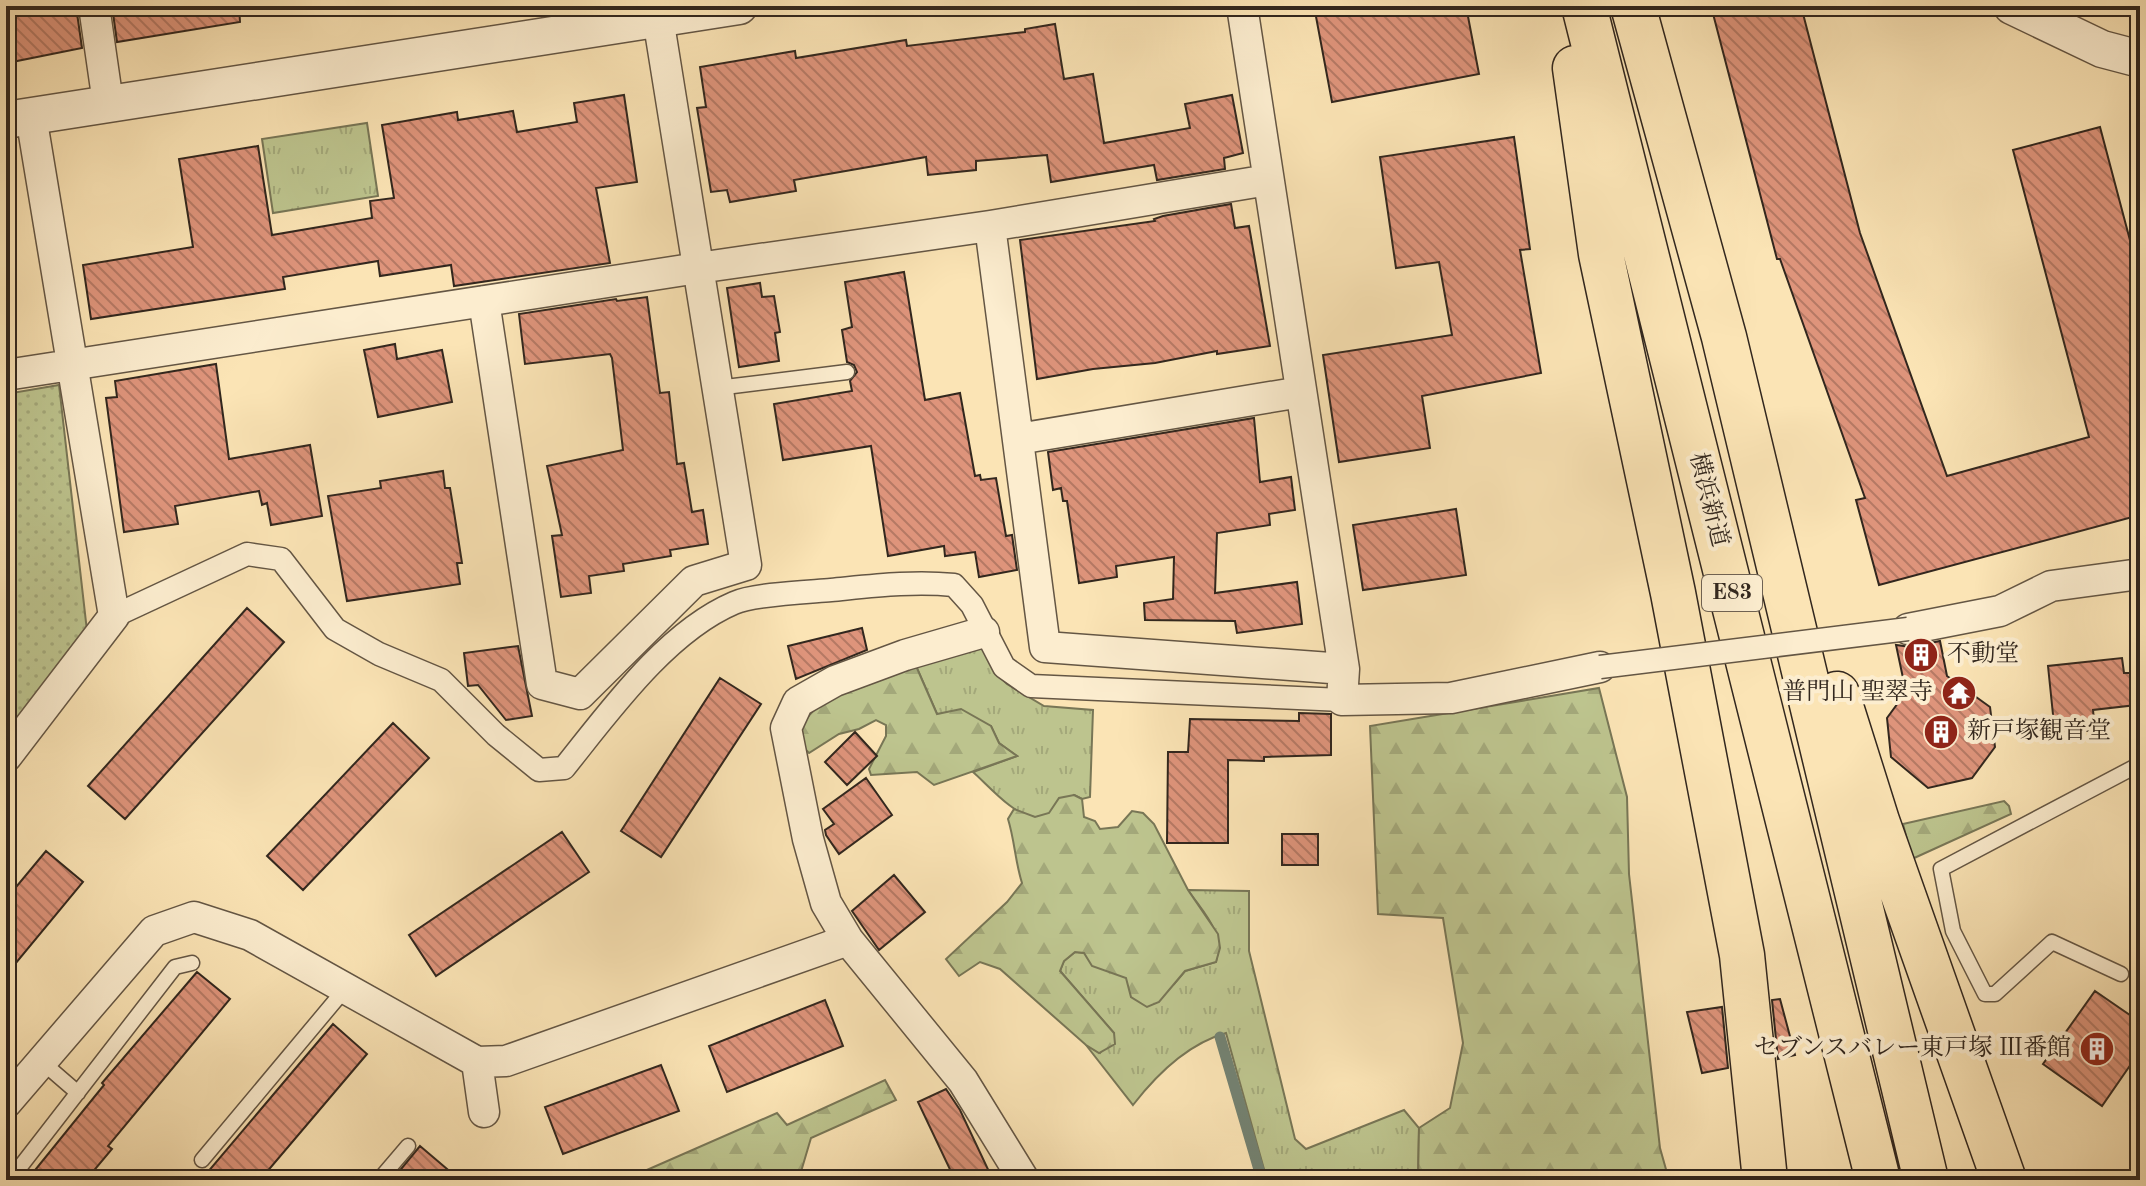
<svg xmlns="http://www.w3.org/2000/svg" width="2146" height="1186" font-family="'Old Standard TT','Noto Serif JP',serif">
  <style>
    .grass { fill: url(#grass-tufts); stroke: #787656; stroke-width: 2 }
    .forest { fill: url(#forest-firs); stroke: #787656; stroke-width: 2 }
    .park { fill: url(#park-dots); stroke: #787656; stroke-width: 2 }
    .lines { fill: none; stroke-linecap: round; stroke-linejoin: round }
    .stream { stroke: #738272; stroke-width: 11 }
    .building { fill: url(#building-back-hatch); stroke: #32271e; stroke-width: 2 }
    .service-casing { stroke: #645644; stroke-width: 17 }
    .pedestrian-casing { stroke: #645644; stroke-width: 25 }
    .minor-casing { stroke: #645644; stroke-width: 33 }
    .tertiary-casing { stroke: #645644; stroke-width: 39 }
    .trunk-casing { stroke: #32271e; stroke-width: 47 }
    .service { stroke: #fcedcf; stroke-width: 14 }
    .pedestrian { stroke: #fcedcf; stroke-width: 22 }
    .minor { stroke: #fcedcf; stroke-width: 30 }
    .tertiary { stroke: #fcedcf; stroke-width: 36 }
    .trunk { stroke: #fbe4b5; stroke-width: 44 }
    .pedestrian-bridge-casing { stroke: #645644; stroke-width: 25; stroke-linecap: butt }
    .pedestrian-bridge { stroke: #fcedcf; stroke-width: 22 }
    .labels { text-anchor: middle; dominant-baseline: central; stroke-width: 8; stroke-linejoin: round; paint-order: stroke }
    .shield { fill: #fcedcf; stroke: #6f6253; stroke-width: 2 }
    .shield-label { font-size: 22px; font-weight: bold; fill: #32271e }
    .street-label { font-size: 24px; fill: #32271e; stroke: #fcedcf }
    .poi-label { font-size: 24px; fill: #32271e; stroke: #fcedcf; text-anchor: start }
  </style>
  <defs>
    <pattern id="grass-tufts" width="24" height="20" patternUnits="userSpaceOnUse" patternTransform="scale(2)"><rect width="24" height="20" fill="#bdc48e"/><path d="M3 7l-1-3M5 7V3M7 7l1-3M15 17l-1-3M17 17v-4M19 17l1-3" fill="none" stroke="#a3a87a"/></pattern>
    <pattern id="forest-firs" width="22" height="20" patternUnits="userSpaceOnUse" patternTransform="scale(2)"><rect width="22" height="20" fill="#bdc48e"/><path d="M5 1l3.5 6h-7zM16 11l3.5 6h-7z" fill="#a3a87a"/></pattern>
    <pattern id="park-dots" width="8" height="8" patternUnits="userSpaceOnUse" patternTransform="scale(2)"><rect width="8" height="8" fill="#bdc48e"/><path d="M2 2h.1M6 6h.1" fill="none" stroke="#a3a87a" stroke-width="1.8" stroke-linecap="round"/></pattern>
    <pattern id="building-back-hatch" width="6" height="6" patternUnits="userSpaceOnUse" patternTransform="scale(2)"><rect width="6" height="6" fill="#de947b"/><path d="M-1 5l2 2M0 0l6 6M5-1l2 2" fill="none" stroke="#b57964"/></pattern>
  </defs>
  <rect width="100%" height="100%" fill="#fbe4b5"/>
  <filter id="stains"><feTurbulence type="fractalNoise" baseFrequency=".0025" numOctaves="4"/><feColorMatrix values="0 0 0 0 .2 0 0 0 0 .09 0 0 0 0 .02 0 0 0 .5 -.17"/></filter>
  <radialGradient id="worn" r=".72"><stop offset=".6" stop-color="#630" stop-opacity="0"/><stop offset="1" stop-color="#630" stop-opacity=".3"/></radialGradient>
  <path class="grass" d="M367,123L378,196L273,213L262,139Z
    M982,644L995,672L1007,684L1044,706L1093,710L1090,797L1082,799L1074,795C1064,803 1049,818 1035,817C1015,817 987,784 973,772L1017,756L999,743L991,726L937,714L916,666Z
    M1188,890L1249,891V951L1295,1139L1306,1149L1404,1110L1419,1128L1418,1180H1267L1226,1033C1187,1044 1157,1074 1133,1105L1086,1045L1100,1053L1114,1033L1060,971L1064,961L1075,952L1084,953L1174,984L1185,971L1216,962C1224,931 1205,915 1188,890Z"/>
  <path class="forest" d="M916,666L937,714L961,709L991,726L999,743L1017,756L934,785L917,772L871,775L869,769L886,736V725L876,720L859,729L839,734L809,753C803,748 803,744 802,737C796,698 888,677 916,666Z
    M1599,688L1627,797L1629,874L1660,1148L1669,1180H1418L1419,1128L1450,1108L1463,1043L1443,918L1378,914L1370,726Z
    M1074,795L1082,799L1084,817L1095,821L1100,829L1118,827L1132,811L1143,813L1154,824L1188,890L1218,934L1220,948L1216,962L1185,971L1159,1002L1147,1007L1131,997L1126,978L1092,966L1084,953L1075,952L1064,961L1060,971L1114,1033L1115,1044L1099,1053L1086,1045L1000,969L980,962L959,976L946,959L1007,902L1022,883C1015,861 1015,842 1008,819L1014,809L1035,817L1049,813L1059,798Z
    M2004,801L2009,806L2011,814L1912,859L1903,824Z
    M885,1080L896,1100L811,1138L800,1175L803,1180H624L777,1113L787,1125Z"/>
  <path class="park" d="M59,385L87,631L6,735V394Z"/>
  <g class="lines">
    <path class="stream" d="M1220,1037L1262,1180"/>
  </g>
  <path class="building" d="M6,6H76L82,48L12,62L6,30Z
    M112,6H239L240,22L117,42Z
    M1314,6H1466L1479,74L1332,102Z
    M1711,6H1801L1860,233L1947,476L2089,437L2013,150L2100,127L2140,278V515L1879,585L1856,500L1865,498L1780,259H1777Z
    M1055,24L1064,79L1093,74L1104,143L1190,128L1185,104L1232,95L1243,153L1224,158L1225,169L1157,180L1154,165L1051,182L1047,155L976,161V170L928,175L926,157L794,180L796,191L730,202L727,190L711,192L697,108L706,107L700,67L795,51L796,58L906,40L907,46L1025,32V29Z
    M624,95L637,182L596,188L610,263L454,286L451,265L380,276L378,261L283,277L285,289L91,319L83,265L193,247L179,159L258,146L272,235L372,218L370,201L394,198L382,125L457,112L458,120L513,111L517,132L577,122L574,103Z
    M1514,137L1530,249L1520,250L1541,373L1422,396L1430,448L1339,462L1323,355L1452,335L1439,262L1396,268L1380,157Z
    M1231,204L1235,228L1249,226L1270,346L1217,354V351L1155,363L1093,369L1037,379L1020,240L1155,221L1154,219L1163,216Z
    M904,272L925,400L960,393L975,476L980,475L981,480L996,478L1006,536L1012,535L1017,570L979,577L975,552L945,556L944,546L888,556L871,446L783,460L774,404L852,391L850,381L857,372L854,365L847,362L842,330L852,327L845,282Z
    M760,283L762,297L774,296L780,332L775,333L779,361L739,367L727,288Z
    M647,297L660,393L669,392L677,464L684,463L692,512L703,510L708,544L670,550L671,556L623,564L624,571L589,576L591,593L561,597L552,536L562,535L547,466L623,450L612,358L610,354L525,364L519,314L616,299L617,301Z
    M395,344L397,359L442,350L452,402L378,417L364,350Z
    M216,364L229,459L310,445L322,516L271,525L267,503L262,505L259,491L175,506L178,524L124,532L106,398L117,397L115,381Z
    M1254,418L1260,482L1291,477L1295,510L1269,514L1270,525L1217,533L1215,593L1297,582L1302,624L1237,633L1235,621L1145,620L1144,603L1173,599L1174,557L1116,566L1117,577L1079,583L1067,501H1063L1061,488L1053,490L1048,452Z
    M443,471L445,488H450L454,512L462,563H457L460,584L347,601L328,496L381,488L380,481Z
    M1456,509L1466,575L1363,590L1353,525Z
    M247,608L284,642L125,819L88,786Z
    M862,628L867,650L796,679L788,646Z
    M1940,641L1947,676L1990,707L1995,747L1972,778L1928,788L1891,757L1887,718L1906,692L1896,645L1911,647Z
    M518,646L532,716L506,720L478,685L468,686L464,653Z
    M2122,658L2124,673H2133L2136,705L2093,710L2095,730L2055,734L2048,666Z
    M720,678L761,704L661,857L621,831Z
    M1299,713L1331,714V755L1264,757V761L1228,760V843H1167L1168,752H1188L1190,719L1299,721Z
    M393,723L429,758L303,890L267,856Z
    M855,732L877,756L847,785L825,762Z
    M866,778L892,815L839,854L826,835L825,830L834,824L823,809Z
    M562,832L589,872L436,976L409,935Z
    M1282,834H1318V865H1282Z
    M46,851L83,882L6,975V899Z
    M894,875L925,912L879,950L852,911Z
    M197,972L230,999L108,1146L112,1149L86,1180H27L104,1085L102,1083Z
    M2095,991L2140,1022V1051L2102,1106L2043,1064Z
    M1780,999L1795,1055L1778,1059L1772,1000Z
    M825,1000L843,1046L727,1092L709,1046Z
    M1722,1007L1728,1068L1702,1073L1687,1012Z
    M333,1024L367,1054L260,1180H201Z
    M661,1065L679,1111L563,1154L545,1107Z
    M946,1089L960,1110L993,1180H955L918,1102Z
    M420,1146L460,1180H392Z"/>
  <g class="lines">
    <g class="service-casing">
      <path id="service" d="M717,388L847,372
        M2121,974L2052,942L1995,994H1985L1953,931L1941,869L2140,764
        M41,1061L78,1093
        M202,1160L345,989
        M10,1180L175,967L192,963
        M379,1180L408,1146"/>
    </g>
    <g class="pedestrian-casing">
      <path id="pedestrian" d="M114,616L247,554L281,559L335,629L379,654L441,680L496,735L539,770L564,768C609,712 666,632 734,603C754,594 808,592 831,590C873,586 912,581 954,585L972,605L1004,667L1031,686L1342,700"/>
    </g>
    <g class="minor-casing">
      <path id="minor" d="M94,6L108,103
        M1242,6L1344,669L1342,700L1451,698L1600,667
        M990,226L1045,647L1344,669
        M484,301L542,684L580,694L694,581L746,565L658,18
        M6,375L698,268L990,226L1268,180
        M1018,439L1301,392
        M1908,629L2000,611L2051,586L2140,574
        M984,632L905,655L835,681L798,702L786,728L808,839L826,903L848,940L963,1081L1024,1180
        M6,757L114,616L31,116
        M477,1062L484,1112
        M6,1103L154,931L194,917L250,935L477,1062L506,1061L848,940"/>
    </g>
    <g class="tertiary-casing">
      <path id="tertiary" d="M2012,6L2102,49L2140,59
        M6,120L739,6"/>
    </g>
    <g class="trunk-casing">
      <path id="trunk" d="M1584,6L1878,1180
        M1633,6L1724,337L1926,1180
        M1575,68L1601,254L1673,593L1742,955L1765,1180
        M1837,694L1877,821L2004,1180"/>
    </g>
    <use href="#service" class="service"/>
    <use href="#pedestrian" class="pedestrian"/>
    <use href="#minor" class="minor"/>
    <use href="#tertiary" class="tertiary"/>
    <use href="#trunk" class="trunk"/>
    <g class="pedestrian-bridge-casing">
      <path id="pedestrian-bridge" d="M1600,667L1908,629"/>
    </g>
    <use href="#pedestrian-bridge" class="pedestrian-bridge"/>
  </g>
  <defs>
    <g id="building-disc" transform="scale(1.8)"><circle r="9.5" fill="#8f2418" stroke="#fcedcf"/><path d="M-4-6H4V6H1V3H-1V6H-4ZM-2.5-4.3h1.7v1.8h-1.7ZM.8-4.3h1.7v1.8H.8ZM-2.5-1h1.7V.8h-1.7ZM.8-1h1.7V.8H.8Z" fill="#fff"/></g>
    <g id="temple-disc" transform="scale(1.8)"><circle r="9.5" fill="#8f2418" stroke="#fcedcf"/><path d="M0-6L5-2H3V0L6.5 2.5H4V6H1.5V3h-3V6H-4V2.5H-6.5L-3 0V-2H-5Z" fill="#fff"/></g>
  </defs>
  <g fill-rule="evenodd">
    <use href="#building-disc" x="1921" y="655"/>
    <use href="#temple-disc" x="1959" y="693"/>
    <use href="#building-disc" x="1941" y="732"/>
    <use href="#building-disc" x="2097" y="1049"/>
  </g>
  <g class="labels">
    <rect class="shield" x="1702" y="575" width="60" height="36" rx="6"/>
    <g class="shield-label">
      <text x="1732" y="593">E83</text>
    </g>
    <g class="street-label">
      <text transform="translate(1708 500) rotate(76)">横浜新道</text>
    </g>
    <g class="poi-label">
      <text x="1947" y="655">不動堂</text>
      <text x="1933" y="693" text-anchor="end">普門山 聖翠寺</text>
      <text x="1967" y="732">新戸塚観音堂</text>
      <text x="2071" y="1049" text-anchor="end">セブンスバレー東戸塚 Ⅲ番館</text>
    </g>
  </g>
  <rect width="2146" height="1186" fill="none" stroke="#fbe4b5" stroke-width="32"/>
  <rect x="8" y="8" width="2130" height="1170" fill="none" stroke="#32271e" stroke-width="4"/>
  <rect x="16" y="16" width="2114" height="1154" fill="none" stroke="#32271e" stroke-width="2"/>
  <rect width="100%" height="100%" filter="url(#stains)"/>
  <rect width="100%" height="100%" fill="url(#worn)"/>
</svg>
